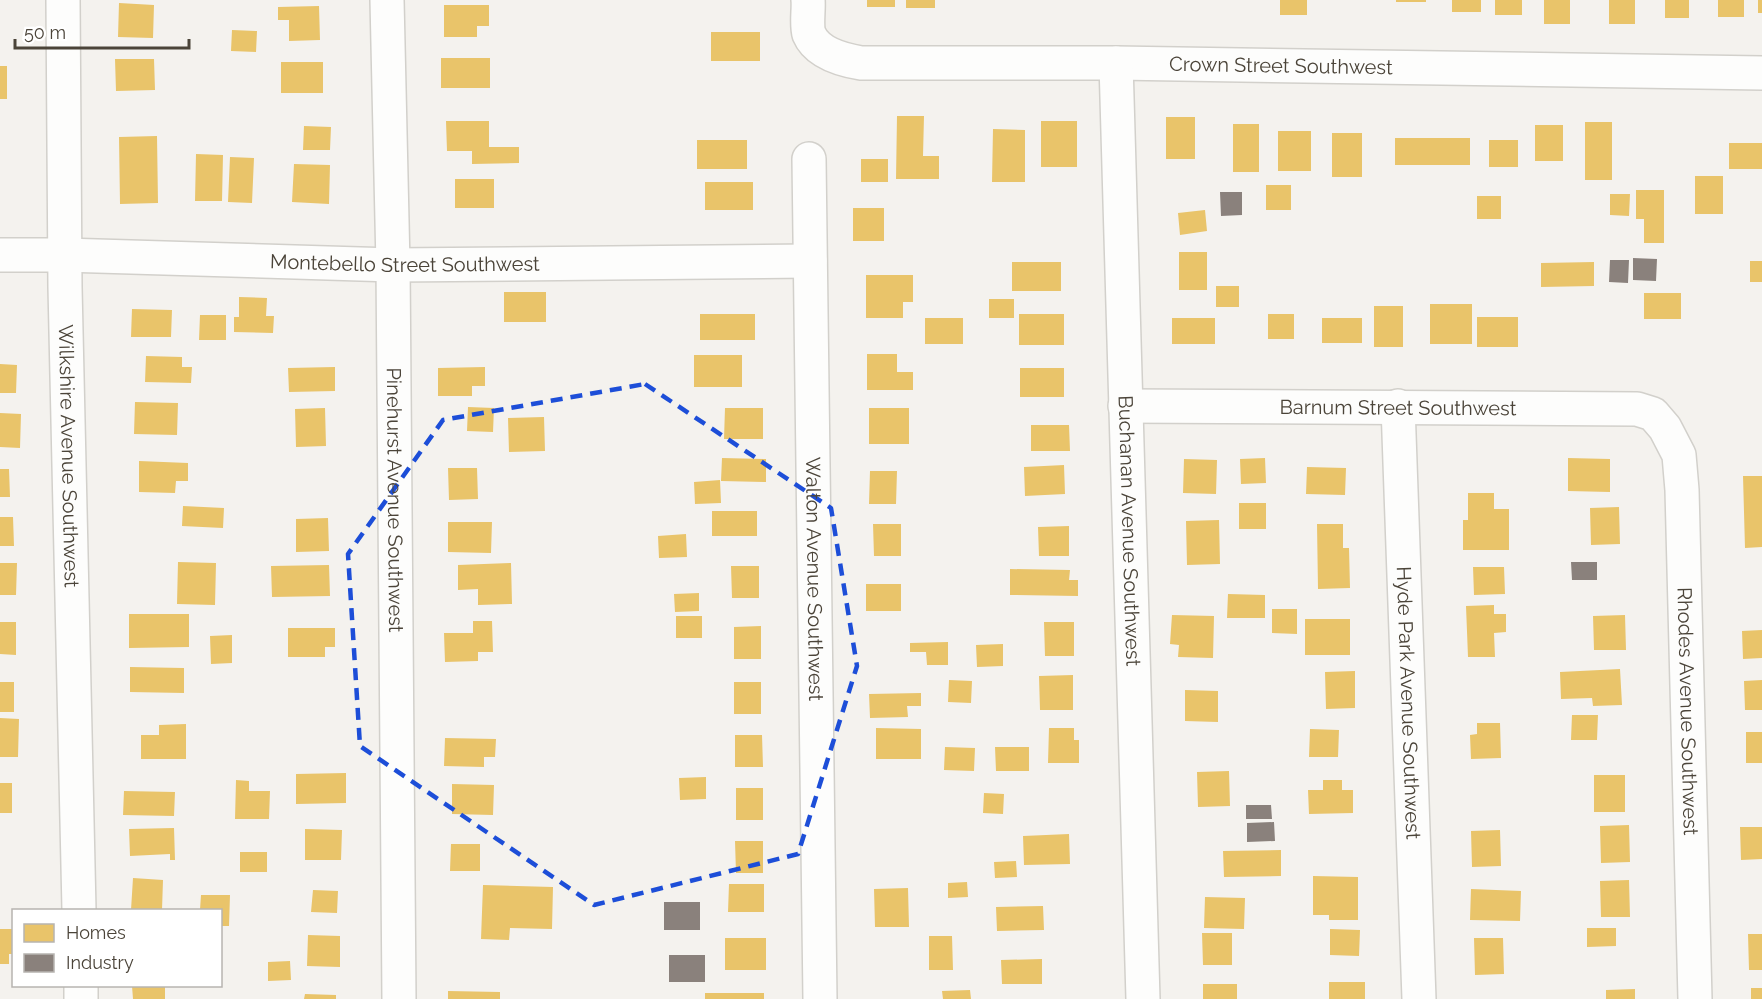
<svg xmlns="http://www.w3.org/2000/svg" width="1762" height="999" font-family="Raleway,sans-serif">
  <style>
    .homes { fill: #e9c46a }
    .industry { fill: #8a817c }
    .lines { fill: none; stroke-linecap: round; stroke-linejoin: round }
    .minor-casing { stroke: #d2d0cb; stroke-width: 36 }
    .minor { stroke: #fdfdfc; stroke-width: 33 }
    .marked { fill: none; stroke: #1d4ed8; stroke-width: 4.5; stroke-dasharray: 12 8; stroke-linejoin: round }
    .labels { text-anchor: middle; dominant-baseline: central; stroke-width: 6; stroke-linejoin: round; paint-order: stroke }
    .street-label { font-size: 20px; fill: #4b4439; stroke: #fff }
  </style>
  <rect width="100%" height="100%" fill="#f4f2ee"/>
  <path class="homes" d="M867,0H895V7H867Z
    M906,0H935V8H906Z
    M1280,0H1307V15H1280Z
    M1396,0H1426V2H1396Z
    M1452,0H1481V12H1452Z
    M1495,0H1522V15H1495Z
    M1544,0H1570V24H1544Z
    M1609,0H1635V24H1609Z
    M1665,0H1689V18H1665Z
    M1718,0H1744V17H1718Z
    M1758,0H1762V13H1758Z
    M119,3L154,5L153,38L118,37Z
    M444,5H489V26H477V37H444Z
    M319,6L320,40L289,41V20H278V7Z
    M232,30L257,31L256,52L231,51Z
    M711,32H760V61H711Z
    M441,58H490V88H441Z
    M115,59H154L155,90L116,91Z
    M281,62H323V93H281Z
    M0,66H7V99H0Z
    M897,116H924L923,156H939V179H896Z
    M1166,117H1195V159H1166Z
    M446,121H489V147H519V163L472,164V151H447Z
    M1041,121H1077V167H1041Z
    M1585,122H1612V180H1585Z
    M1233,124H1259V172H1233Z
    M1535,125H1563V161H1535Z
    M304,126L331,127L330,150H303Z
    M993,129L1025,130V182H992Z
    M1278,131H1311V171H1278Z
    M1332,133H1362V177H1332Z
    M157,136L158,203L120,204L119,137Z
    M1395,138H1470V165H1395Z
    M697,140H747V169H697Z
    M1489,140H1518V167H1489Z
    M1729,143H1762V169H1729Z
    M196,154L223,155L222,201H195Z
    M230,157L254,158L252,203L228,202Z
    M861,159H888V182H861Z
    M294,164L330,165L329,204L292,202Z
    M1695,176H1723V214H1695Z
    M455,179H494V208H455Z
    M705,182H753V210H705Z
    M1266,185H1291V210H1266Z
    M1636,190H1664V243H1644V219H1636Z
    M1610,194H1630L1629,216L1610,215Z
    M1477,196H1501V219H1477Z
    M853,208H884V241H853Z
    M1205,210L1207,231L1180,235L1178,213Z
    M1179,252H1207V290H1179Z
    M1750,261H1762V282H1750Z
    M1012,262H1061V291H1012Z
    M1594,262V286L1541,287V263Z
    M866,275H913V302H903V318H866Z
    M1216,286H1239V307H1216Z
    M504,292H546V322H504Z
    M1644,293H1681V319H1644Z
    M239,297L267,298L266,316H274L273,333L234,332V317H239Z
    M989,299H1014V318H989Z
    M1430,304H1472V344H1430Z
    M1374,306H1403V347H1374Z
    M132,309L172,310L171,337H131Z
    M700,314H755V340H700Z
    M1019,314H1064V345H1019Z
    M1268,314H1294V339H1268Z
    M200,315H226V340H199Z
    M1477,317H1518V347H1477Z
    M925,318H963V344H925Z
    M1172,318H1215V344H1172Z
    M1322,318H1362V343H1322Z
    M867,354H897V372H913V390H867Z
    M694,355H742V387H694Z
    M146,356L182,357V367H192L191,383L145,382Z
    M0,364L17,365L16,393H0Z
    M335,367V391L289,392L288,368Z
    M485,367V386H472V396H438V368Z
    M1020,368H1064V397H1020Z
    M135,402L178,403L177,435L134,434Z
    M468,407L494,408L493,432L467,431Z
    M325,408L326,446L296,447L295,409Z
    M725,408H763V439H724Z
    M869,408H909V444H869Z
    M0,413L21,414L20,448L0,447Z
    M544,417L545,451L509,452L508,418Z
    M1031,425H1069L1070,451H1031Z
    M722,458L766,459V482L721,481Z
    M1265,458L1266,483L1241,484L1240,459Z
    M1568,458L1610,459V492L1568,491Z
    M1184,459L1217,460L1216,494L1183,493Z
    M139,461L188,463V481H176L175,493L139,492Z
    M1064,465L1065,494L1025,496L1024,467Z
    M1307,467L1346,468L1345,495L1306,494Z
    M448,468H477L478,499L449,500Z
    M0,469H9L10,497H0Z
    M870,471H897L896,504H869Z
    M1743,476H1762V547L1745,548Z
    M720,480L721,503L695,504L694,482Z
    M1468,493H1494V509H1509V550H1463V520H1468Z
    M1239,503H1266V529H1239Z
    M183,506L224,508L223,528L182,526Z
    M1619,507L1620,544L1591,545L1590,508Z
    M712,511H757V536H712Z
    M0,517H13L14,546H0Z
    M328,518L329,551L296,552V519Z
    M1219,520L1220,564L1187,565L1186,521Z
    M448,522H492L491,553L448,552Z
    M873,524H901V556H874Z
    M1317,524H1343V548H1349L1350,588L1318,589Z
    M1069,526V556H1039L1038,527Z
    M686,534L687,557L659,558L658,536Z
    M178,562L216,563L215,605L177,604Z
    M0,563H17L16,595H0Z
    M511,563L512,604L478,605V589L458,590V565Z
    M329,565L330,596L272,597L271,566Z
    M731,566H759V598H732Z
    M1473,567H1504L1505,594L1474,595Z
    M1010,569L1070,570L1069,580H1078V596L1010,595Z
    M866,584H901V611H866Z
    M699,593V611L675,612L674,594Z
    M1228,594L1265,595V618H1227Z
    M1494,605V614H1506V632L1494,633L1495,657H1468L1466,606Z
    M1272,609H1297V634L1272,633Z
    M129,614H189V647L129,648Z
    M1172,615L1214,616L1213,658L1178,657L1179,645L1170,644Z
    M1625,615L1626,650H1594L1593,616Z
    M676,616H702V638H676Z
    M1305,619H1350V655H1305Z
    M473,621H492L493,652H478V661L445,662L444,633H473Z
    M0,622H16V655L0,654Z
    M1044,622H1074V656H1045Z
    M761,626V659H734V627Z
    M288,628H335V647H325V657H288Z
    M1762,630V658L1743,659L1742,631Z
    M232,635V663L211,664L210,636Z
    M948,642V665H927L926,652H910V643Z
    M1003,644V666L977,667L976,645Z
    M130,667L184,668V693L130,692Z
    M1620,669L1622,705L1593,706L1592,698L1561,699L1560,672Z
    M1355,671V708L1326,709L1325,672Z
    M1073,675V710H1040L1039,676Z
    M949,680L972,681L971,703L948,702Z
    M1762,680V710H1745L1744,681Z
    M0,682H14V712H0Z
    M734,682H761V714H734Z
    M1185,690L1218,691V722L1185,721Z
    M921,693V706H907L908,717L870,718L869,694Z
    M1572,715H1598L1597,740H1571Z
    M0,718L19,719L18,757H0Z
    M1477,723H1500L1501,758L1471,759L1470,735L1477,734Z
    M186,724V759H141V735H159V725Z
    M876,728L921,729V759H876Z
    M1049,728H1074V740H1079V763H1048Z
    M1310,729L1339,730L1338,757H1309Z
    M1746,732H1762V763H1746Z
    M735,735H762L763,767H735Z
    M445,738L496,739L495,757H484V767L444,766Z
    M945,747L975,748L974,771L944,770Z
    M995,747H1029V771H996Z
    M1229,771L1230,806L1198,807L1197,772Z
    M346,773V803L296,804V774Z
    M1594,775H1625V812H1594Z
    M706,777V799L680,800L679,778Z
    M236,780L249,781V791H270L269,819H235Z
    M1323,780H1342V790H1353V813L1309,814L1308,790H1323Z
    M0,783H12V813H0Z
    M452,784L494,785L493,815L452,814Z
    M736,788H763V820H736Z
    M124,791L175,792L174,816L123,815Z
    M984,793L1004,794L1003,814L983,813Z
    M1629,825L1630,862L1601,863L1600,826Z
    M1740,827H1762V859L1741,860Z
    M174,828L175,860H170V854L130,856L129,829Z
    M305,829L342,830L341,860H305Z
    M1500,830L1501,866L1472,867L1471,831Z
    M1069,834L1070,864L1024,865L1023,836Z
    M735,841H763V873H736Z
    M451,844H480V871H450Z
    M1281,850V876L1224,877L1223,851Z
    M240,852H267V872H240Z
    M1016,861L1017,877L995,878L994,862Z
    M1313,876L1358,877V920H1329V915H1313Z
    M133,878L163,880L162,910H131Z
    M1629,880L1630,917H1601L1600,881Z
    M967,882L968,897L948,898V883Z
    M729,884H764V912H728Z
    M483,885L553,887L552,929L510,928L509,940L481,939Z
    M908,888L909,927H875L874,889Z
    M1471,889L1521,891L1520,921L1470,920Z
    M313,890L338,891L337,913L311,912Z
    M201,895H230L229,926H220V910H200Z
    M1205,897L1245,898L1244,929L1204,928Z
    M1043,906L1044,930L997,931L996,907Z
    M1587,928H1616V946L1587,947Z
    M0,929H14V954H9V964H0Z
    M1330,929L1360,930L1359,956L1330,955Z
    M1202,933H1232V965H1203Z
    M1748,934H1762V970H1749Z
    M308,935L340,936V967L307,966Z
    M929,936H952L953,970H929Z
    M725,938H766V970H725Z
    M1474,938H1503L1504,974L1475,975Z
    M1042,959V984H1002L1001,960Z
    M290,961L291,980L268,981V962Z
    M1329,982H1365V999H1329Z
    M1203,984H1237V999H1203Z
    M132,986H165V999H133Z
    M1751,988H1762V999H1751Z
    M1635,989V999H1606V990Z
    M970,990L971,999H943L942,991Z
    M448,991L500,992V999H448Z
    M705,993H764V999H705Z
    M305,994L336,995V999H304Z"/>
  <path class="industry" d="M1220,192H1242V215L1221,216Z
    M1633,258L1657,259L1656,281L1633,280Z
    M1610,260H1629L1628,283L1609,282Z
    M1571,562H1597V580H1572Z
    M1246,805H1271L1272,819H1246Z
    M1274,822L1275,841L1247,842V823Z
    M664,902H700V930H664Z
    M669,955H705V982H669Z"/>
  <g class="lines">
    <g class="minor-casing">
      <g id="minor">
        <path id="s1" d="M63,0L65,287L79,910"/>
        <path id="s2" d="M387,0L393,265L399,999"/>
        <path id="s3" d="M808,0C809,9 806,25 809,34C817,53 843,60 861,63H1116L1762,73"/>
        <path id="s4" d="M1116,63L1143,999"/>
        <path id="s5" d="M809,159L820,999"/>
        <path id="s6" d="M0,255H64L393,265L810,261"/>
        <path id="s7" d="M1125,406L1637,409L1653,414L1665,428L1679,455L1682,490L1695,999"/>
        <path id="s8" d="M1398,406L1419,999"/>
        <path d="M81,986V999"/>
      </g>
    </g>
    <use href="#minor" class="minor"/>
  </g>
  <path class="marked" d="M645,384L831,508L857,666L798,854L594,905L360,746L348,554L443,420Z"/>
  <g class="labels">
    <g class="street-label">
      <text stroke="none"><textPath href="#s3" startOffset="516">Crown Street Southwest</textPath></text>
      <text stroke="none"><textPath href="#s6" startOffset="405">Montebello Street Southwest</textPath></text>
      <text stroke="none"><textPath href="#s7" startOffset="273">Barnum Street Southwest</textPath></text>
      <text stroke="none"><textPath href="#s1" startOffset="456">Wilkshire Avenue Southwest</textPath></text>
      <text stroke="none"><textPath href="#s2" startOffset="500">Pinehurst Avenue Southwest</textPath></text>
      <text stroke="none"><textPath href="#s4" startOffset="468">Buchanan Avenue Southwest</textPath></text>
      <text stroke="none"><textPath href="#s5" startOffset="420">Walton Avenue Southwest</textPath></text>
      <text stroke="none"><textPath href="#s8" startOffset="297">Hyde Park Avenue Southwest</textPath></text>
      <text stroke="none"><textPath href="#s7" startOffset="834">Rhodes Avenue Southwest</textPath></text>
    </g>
  </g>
  <rect x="12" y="909" width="210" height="78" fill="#ffffff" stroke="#b7b4b0" stroke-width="1.5"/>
  <rect x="24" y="924" width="30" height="18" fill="#e9c46a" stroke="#b7b4b0" stroke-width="1.5"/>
  <text x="66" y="939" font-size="18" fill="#4b4439">Homes</text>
  <rect x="24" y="954" width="30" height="18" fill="#8a817c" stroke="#b7b4b0" stroke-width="1.5"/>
  <text x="66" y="969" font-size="18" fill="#4b4439">Industry</text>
  <path d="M15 39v9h174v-9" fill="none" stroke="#4b4439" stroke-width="3"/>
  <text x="24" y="39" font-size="18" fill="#4b4439" stroke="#ffffff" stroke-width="4.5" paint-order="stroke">50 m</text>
</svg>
